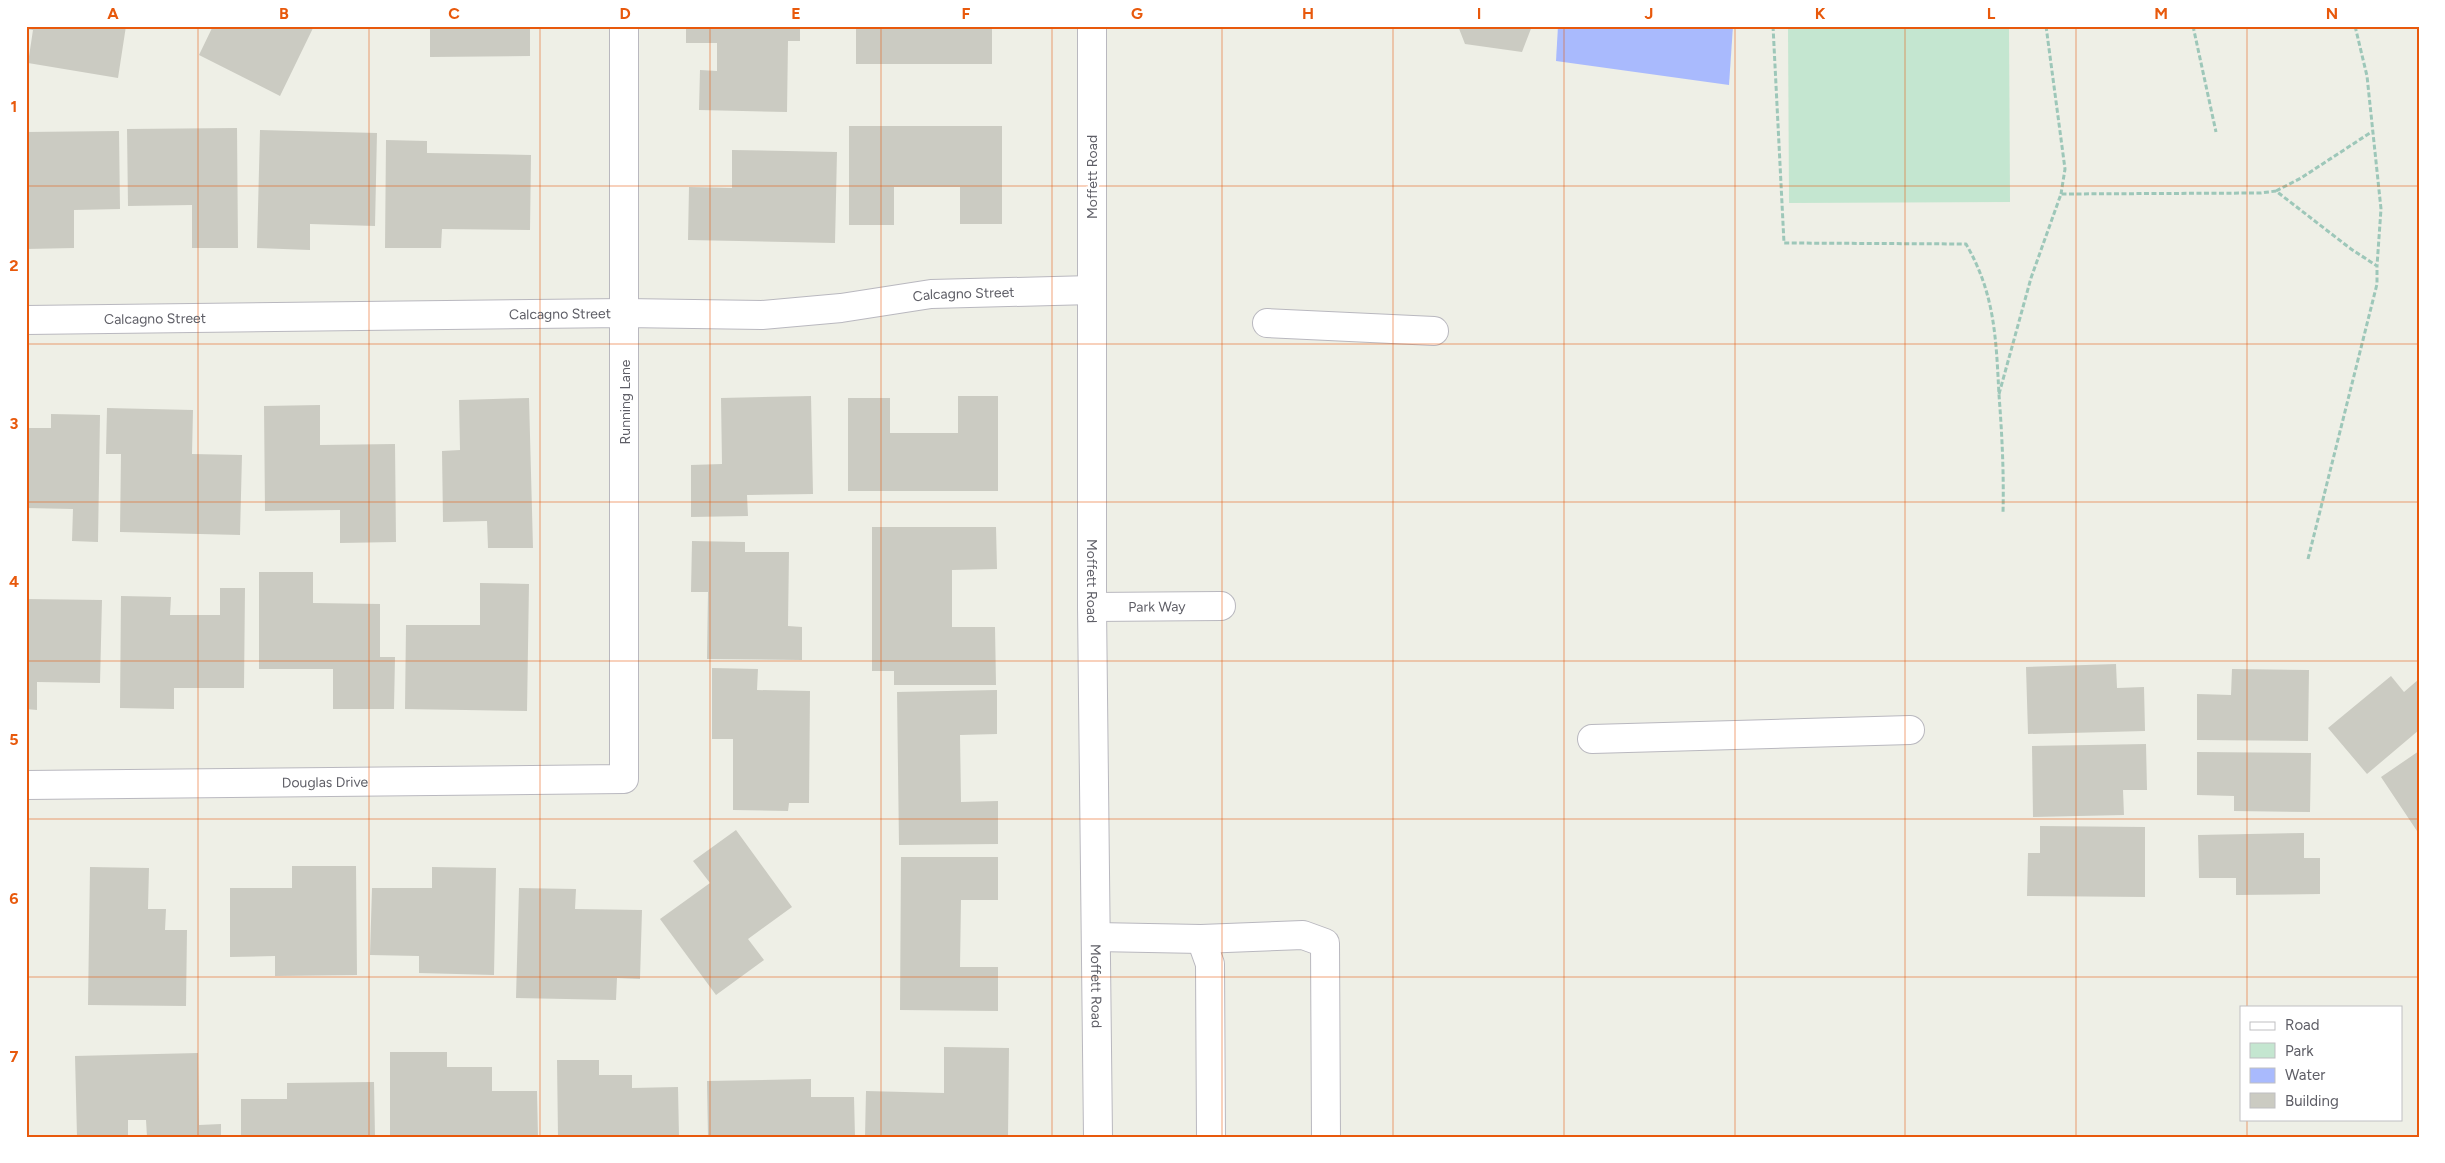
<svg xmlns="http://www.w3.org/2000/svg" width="2445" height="1163" font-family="Figtree,sans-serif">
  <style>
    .green { fill: #c4e6d0 }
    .water { fill: #a9bafd }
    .building { fill: #cbcbc2 }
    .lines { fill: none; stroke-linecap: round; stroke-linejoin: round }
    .minor-casing { stroke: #b9b8bf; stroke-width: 30 }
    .path { stroke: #9dc7b9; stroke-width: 3; stroke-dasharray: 5 2.5; stroke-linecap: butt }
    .minor { stroke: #fff; stroke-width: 28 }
    .grid { fill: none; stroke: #e8590c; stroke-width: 1; stroke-opacity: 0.55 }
    .labels { text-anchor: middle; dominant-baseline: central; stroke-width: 4.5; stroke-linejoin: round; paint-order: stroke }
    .street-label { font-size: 14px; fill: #5e5e66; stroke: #fff }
    .neatline { fill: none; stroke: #e8590c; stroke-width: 2 }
    .grid-label { font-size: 16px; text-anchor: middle; font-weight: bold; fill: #e8590c }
  </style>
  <rect width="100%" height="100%" fill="#eeefe6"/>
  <path class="green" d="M1788,26H2009L2010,202L1789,203Z"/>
  <path class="water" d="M1558,26H1733L1729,85L1556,61Z"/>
  <path class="building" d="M26,26H126L118,78L28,63L33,30L26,29Z
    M213,26H314L280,96L199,55Z
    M430,26H530V56L430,57Z
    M686,26H800V41H788L787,112L699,110L700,70L717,71V43H686Z
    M856,26H992V64H856Z
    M1458,26H1532L1522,52L1465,44Z
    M849,126H1002V224H960V187H894V225H849Z
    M237,128L238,248H192V205L128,206L127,129Z
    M260,130L377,133L375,226L310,224V250L257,248Z
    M119,131L120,209L74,210V248L26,249V132Z
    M386,140L427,141V153L531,155L530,230L442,229L441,248H385Z
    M732,150L837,152L835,243L688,240L689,187L732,188Z
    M811,396L813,494L747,495L748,516L691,517V465L722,464L721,398Z
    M958,396H998V491H848V398H890V433H958Z
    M529,398L533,548H488L487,521L443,522L442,451L460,450L459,400Z
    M320,405V445L395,444L396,542L340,543V510L265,511L264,406Z
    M107,408L193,410L192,454L242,455L240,535L120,532L121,454H106Z
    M51,414L100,415L98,542L72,541L73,509L26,508V428H51Z
    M872,527H996L997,569L952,570V627H995L996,685H894V671H872Z
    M692,541L745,542V552H789L788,626L802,627V660L707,659L708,592H691Z
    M259,572H313V603L380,604V657H395L394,709H333V669H259Z
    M480,583L529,584L527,711L405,709L406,625H480Z
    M220,588H245L244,688H174V709L120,708L121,596L171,597L170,615H220Z
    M26,599L102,600L100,683L37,682V710L26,709Z
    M2116,664L2117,688L2144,687L2145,731L2028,734L2026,667Z
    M712,668L758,669L757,690L810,691L809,803H789L788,811L733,810V739H712Z
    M2232,669L2309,670L2308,741L2197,740V694L2231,695Z
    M2391,676L2404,692L2419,679V730L2367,774L2328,728Z
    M997,690V734L960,735L961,802L998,801V844L899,845L897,692Z
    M2146,744L2147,790H2123L2124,815L2033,817L2032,746Z
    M2419,751V834L2381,777Z
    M2197,752L2311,753L2310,812L2234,811V796L2197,795Z
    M2040,826L2145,827V897L2027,896L2028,853H2040Z
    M736,830L792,907L748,939L764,960L716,995L660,919L710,883L693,861Z
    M2304,833V858H2320V894L2236,895V878H2199L2198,835Z
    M901,857H998V900H961L960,967H998V1011L900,1010Z
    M292,866H356L357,975L275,976V956L230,957V888H292Z
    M90,867L149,868L148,909H166L165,930H187L186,1006L88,1005Z
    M432,867L496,868L494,975L419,973V956L370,955L372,888H432Z
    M519,888L576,889L575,909L642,910L640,979L617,978L616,1000L516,998Z
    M944,1047L1009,1048L1008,1137H865L866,1091L944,1093Z
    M390,1052H447V1067H492V1091H537L538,1137H390Z
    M198,1053L199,1125L221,1124V1137H147L146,1120H128V1137H77L75,1056Z
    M557,1060H599V1075H632V1088L678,1087L679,1137H558Z
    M811,1079V1097H854L855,1137H708L707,1081Z
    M374,1082L375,1137H241V1099H287V1083Z"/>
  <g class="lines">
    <g class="minor-casing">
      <g id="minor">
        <path id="s1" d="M1092,26V607L1098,1137"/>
        <path id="s2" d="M26,320L625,313L762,315L841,308L931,294L1092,290"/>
        <path d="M1267,323L1434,331"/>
        <path id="s3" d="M1092,607L1221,606"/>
        <path d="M1592,739L1910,730"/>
        <path id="s4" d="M26,785L624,779V26"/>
        <path d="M1096,937L1201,939L1303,935L1325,943L1326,1137"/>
        <path d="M1201,939L1210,964L1211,1137"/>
      </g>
    </g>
    <path class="path" d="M1773,26L1784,243L1966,244C1995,294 1996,338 1999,395C2002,434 2004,474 2003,513
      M2046,26L2065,169L2061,194
      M2193,26L2216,132
      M2276,191L2301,178L2373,131
      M1999,394L2031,278L2061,194L2261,193L2276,191L2351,249L2377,266L2381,209L2367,76L2355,26
      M2308,559L2377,284V266"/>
    <use href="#minor" class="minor"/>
  </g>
  <path class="grid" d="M198,26V1137M369,26V1137M540,26V1137M710,26V1137M881,26V1137M1052,26V1137M1222,26V1137M1393,26V1137M1564,26V1137M1735,26V1137M1905,26V1137M2076,26V1137M2247,26V1007M26,186H2419M26,344H2419M26,502H2419M26,661H2419M26,819H2419M26,977H2419M2247,1119V1137"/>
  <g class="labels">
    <g class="street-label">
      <text transform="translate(1092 177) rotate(-90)">Moffett Road</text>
      <text stroke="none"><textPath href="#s2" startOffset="939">Calcagno Street</textPath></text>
      <text stroke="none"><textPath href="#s2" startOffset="534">Calcagno Street</textPath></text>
      <text stroke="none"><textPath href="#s2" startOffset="129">Calcagno Street</textPath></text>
      <text transform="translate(625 402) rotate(-90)">Running Lane</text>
      <text stroke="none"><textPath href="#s1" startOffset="555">Moffett Road</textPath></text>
      <text stroke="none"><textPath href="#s3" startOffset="65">Park Way</textPath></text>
      <text stroke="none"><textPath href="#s4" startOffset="299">Douglas Drive</textPath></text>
      <text stroke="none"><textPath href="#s1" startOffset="960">Moffett Road</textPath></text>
    </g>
  </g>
  <rect width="2445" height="1163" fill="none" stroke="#ffffff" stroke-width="55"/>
  <rect x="2240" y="1006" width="162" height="115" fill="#ffffff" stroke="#bfbfc2"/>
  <rect x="2250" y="1022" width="25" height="8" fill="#ffffff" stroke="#bfbfc2"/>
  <text x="2285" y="1030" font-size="15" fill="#5e5e66">Road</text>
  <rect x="2250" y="1043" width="25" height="15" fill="#c4e6d0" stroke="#bfbfc2"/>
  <text x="2285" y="1056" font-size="15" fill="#5e5e66">Park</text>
  <rect x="2250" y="1068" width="25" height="15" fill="#a9bafd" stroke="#bfbfc2"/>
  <text x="2285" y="1080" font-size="15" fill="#5e5e66">Water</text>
  <rect x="2250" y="1093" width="25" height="15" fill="#cbcbc2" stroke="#bfbfc2"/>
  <text x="2285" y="1106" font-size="15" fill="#5e5e66">Building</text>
  <rect x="28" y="28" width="2390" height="1108" class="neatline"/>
  <g class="grid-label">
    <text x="113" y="19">A</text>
    <text x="284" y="19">B</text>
    <text x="454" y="19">C</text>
    <text x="625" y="19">D</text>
    <text x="796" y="19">E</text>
    <text x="966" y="19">F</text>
    <text x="1137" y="19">G</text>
    <text x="1308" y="19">H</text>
    <text x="1479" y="19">I</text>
    <text x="1649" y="19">J</text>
    <text x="1820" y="19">K</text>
    <text x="1991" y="19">L</text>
    <text x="2161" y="19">M</text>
    <text x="2332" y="19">N</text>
    <text x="14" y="112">1</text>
    <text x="14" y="271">2</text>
    <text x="14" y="429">3</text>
    <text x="14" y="587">4</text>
    <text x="14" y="745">5</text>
    <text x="14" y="904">6</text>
    <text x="14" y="1062">7</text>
  </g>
</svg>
